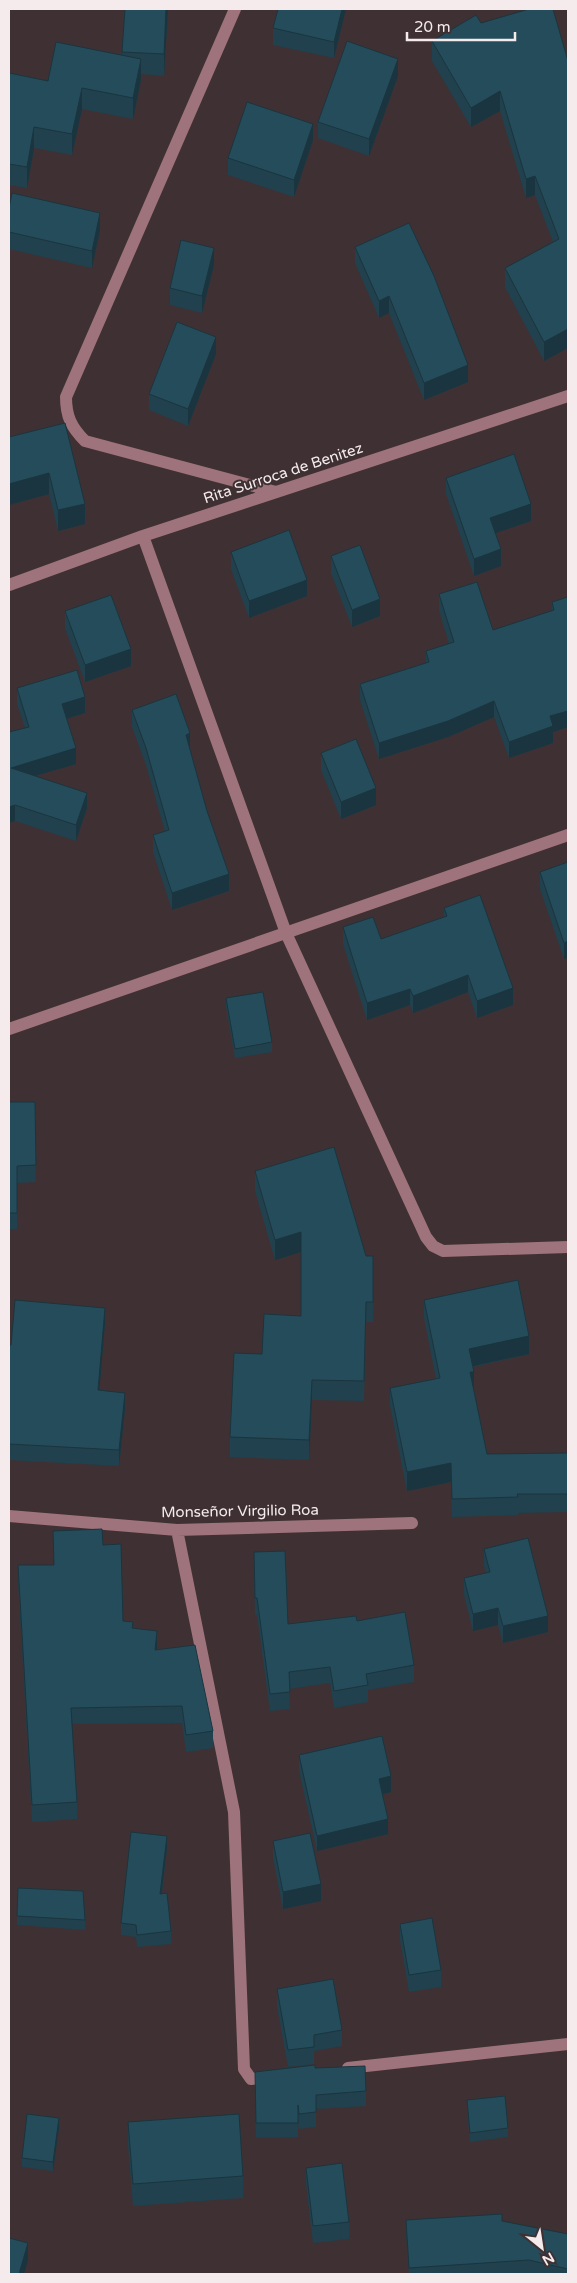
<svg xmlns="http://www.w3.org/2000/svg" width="577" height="2283" font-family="'Varela Round',sans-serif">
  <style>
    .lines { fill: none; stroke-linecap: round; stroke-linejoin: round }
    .minor { stroke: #9f737b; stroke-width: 12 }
    .wall { fill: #20414d }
    .shaded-wall { fill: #1a353f }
    .building { fill: #254c5a; stroke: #1a353f }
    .labels { text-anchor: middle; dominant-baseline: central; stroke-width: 4; stroke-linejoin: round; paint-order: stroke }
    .street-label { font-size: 15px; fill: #f5ebed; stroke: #3f3133 }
  </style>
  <rect width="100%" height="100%" fill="#3f3133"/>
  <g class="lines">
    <path class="minor" d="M235,9L66,397C66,416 71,427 85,441L276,492
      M143,536L286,933L426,1237L433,1246L443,1251L568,1247
      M9,585L143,536L568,396
      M9,1029L568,835
      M9,1516L177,1530L412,1523
      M177,1530L234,1812L244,2069L251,2079L271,2077
      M348,2068L568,2044"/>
  </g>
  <path class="wall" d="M125,9H168L164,76L141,74V80L133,119L82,109L72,155L34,148L27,188L9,185V73L48,81L122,55Z
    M278,9H346L334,58L273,45V28Z
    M481,23L568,61V348L544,361L505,287V268L553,242L535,195L526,198L500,111L471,127L432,61V41Z
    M398,76L369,156L318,138V122Z
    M313,140L294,197L228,175V158Z
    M9,208L100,230L92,268L9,249Z
    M355,247L468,382L424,400L389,313L379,318L355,263Z
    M214,265L202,313L170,305V288Z
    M216,354L188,426L149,410V394Z
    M65,423L85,524L58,531L49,494L9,505Z
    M446,478L531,521L495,533L501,566L474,576L446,494Z
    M231,552L307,596L249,618L231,569Z
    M331,556L380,616L352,627L331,573Z
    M439,594L493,630L552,611V602L568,597V727L553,732V743L509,758L494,717L448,737L379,759L360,700V684L426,663V651L449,644L439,610Z
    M65,611L131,666L85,682L65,628Z
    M17,688L85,713L66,719L76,764L35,776L87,808L76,841L15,821L9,823V732L25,728L17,704Z
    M132,710L190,750L229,891L172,910L153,852V835L165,832L146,765L132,727Z
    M321,753L376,805L341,819L321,770Z
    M568,862L564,959L540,889V872Z
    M444,908L513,1005L477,1018L468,992L413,1013L410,1005L367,1020L343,944V927L381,939L444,917Z
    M226,998L272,1042V1052L235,1058L226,1007Z
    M9,1102H35L36,1182L17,1183V1229H9Z
    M255,1171L366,1256H373V1322H366L364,1401L312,1400L309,1460L230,1457V1437L262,1354L301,1316V1252L275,1260L255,1191Z
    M424,1300L529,1354L473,1367L474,1390L487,1454L568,1453V1512L518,1513V1515L452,1517L451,1482L407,1491L390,1406V1388L436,1379L424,1318Z
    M105,1323L99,1391L125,1409L119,1466L9,1460V1345H11Z
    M53,1531L103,1545L123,1621L157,1650L213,1731V1748L186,1752L182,1723L72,1724L77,1802V1819L32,1822L18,1582V1565H54Z
    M484,1549L548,1632L503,1643L498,1625L473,1631L464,1595V1578L486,1573L484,1566Z
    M254,1569L288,1624L357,1621L414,1665V1682L368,1690V1702L334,1708L330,1683L289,1689L290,1709L270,1711L257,1615H255Z
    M299,1755L391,1792L382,1794L388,1834L317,1851L299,1771Z
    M273,1841L321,1901L283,1909L273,1858Z
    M167,1848L162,1894L171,1931V1944L137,1947L136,1937L121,1935V1923Z
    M17,1916L85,1920V1930L17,1925Z
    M400,1924L441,1970V1987L409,1992L400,1940Z
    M277,1989L342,2030V2046L314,2051V2064L288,2067L277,2006Z
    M315,2068L366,2091V2106L316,2109V2127L299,2129L298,2122V2137L256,2138L255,2087Z
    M467,2100L508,2128V2137L470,2142L467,2109Z
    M128,2122L243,2176V2198L133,2206L128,2145Z
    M59,2127L53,2171L22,2167V2158Z
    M306,2168L349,2222V2239L313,2243L306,2184Z
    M406,2220L502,2221L568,2234V2274H409L406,2234Z"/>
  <path class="shaded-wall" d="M166,9H168L164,76V54Z
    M342,9H346L334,58V42Z
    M141,59V80L133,119V98Z
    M398,59V76L369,156V139Z
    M82,88V109L72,155V134Z
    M500,91V111L471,127V108Z
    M313,124V140L294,197V180Z
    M34,127V148L27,188V167Z
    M535,176V195L526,198V179Z
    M100,213V230L92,268V251Z
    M214,248V265L202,313V296Z
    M389,296V313L379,318V301Z
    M568,329V348L544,361V342Z
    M216,337V354L188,426V409Z
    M468,365V382L424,400V383Z
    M49,473V494L9,505V484Z
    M85,504V524L58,531V510Z
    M531,504V521L490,535V518Z
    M501,549V566L474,576V559Z
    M307,580V596L249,618V601Z
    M380,599V616L352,627V610Z
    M131,649V666L85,682V665Z
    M85,697V713L62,720V704Z
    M494,701V717L448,737L379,759V743Z
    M568,711V727L553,732V743L509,758V742L550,716Z
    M190,733V750L186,735Z
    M76,748V764L11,783V768Z
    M376,788V805L341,819V802Z
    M87,793V808L76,841V825Z
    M15,805V821L9,823V807Z
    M229,874V891L172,910V893Z
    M568,941V958L564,959V943Z
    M468,975V992L413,1013V996Z
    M513,988V1005L477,1018V1001Z
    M410,989V1005L367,1020V1003Z
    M301,1232V1252L275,1260V1240Z
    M105,1308V1323L98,1406V1390Z
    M529,1336V1354L469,1367V1349Z
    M470,1372H474V1390Z
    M312,1380V1400L309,1460V1440Z
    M125,1393V1409L119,1466V1450Z
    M451,1463V1482L407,1491V1472Z
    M498,1608V1625L473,1631V1614Z
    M548,1616V1632L503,1643V1626Z
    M157,1631V1648L155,1666V1650Z
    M391,1776V1792L379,1795V1779Z
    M388,1819V1834L317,1851V1836Z
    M167,1836V1848L160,1906V1894Z
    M321,1884V1901L283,1909V1892Z
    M59,2118V2127L53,2171V2162Z
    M28,2243V2260L24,2274H19Z"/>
  <path class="building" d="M125,9H166L164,54L122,52Z
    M278,9H342L334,42L273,28Z
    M529,9H553L568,61V329L544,342L505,268L559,239L535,176L526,179L500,91L471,108L432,41L476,15L481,23Z
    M347,41L398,59L369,139L318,122Z
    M56,42L141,59L133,98L82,88L72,134L34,127L27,167L9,164V73L48,81Z
    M247,102L313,124L294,180L228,158Z
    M12,193L100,213L92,251L9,232V208Z
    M409,223L434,276L468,365L424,383L389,296L379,301L355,247Z
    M181,240L214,248L202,296L170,288Z
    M177,322L216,337L188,409L149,394Z
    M65,423L85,504L58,510L49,473L9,484V437Z
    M514,454L531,504L490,518L501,549L474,559L446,478Z
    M289,530L307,580L249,601L231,552Z
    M360,545L380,599L352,610L331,556Z
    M477,582L493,630L554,610L552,602L568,597V711L550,716L553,726L509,742L494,701L448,721L379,743L360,684L429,662L426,651L454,642L439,594Z
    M111,595L131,649L85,665L65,611Z
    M77,670L85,697L62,704L76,748L11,768L87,793L76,825L15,805L9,807V732L29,727L17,688Z
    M176,694L190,733L186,735L207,811L229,874L172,893L153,835L169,830L146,748L132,710Z
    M356,739L376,788L341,802L321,753Z
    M568,862V941L564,943L540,872Z
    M480,895L513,988L477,1001L468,975L413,996L410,989L367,1003L343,927L373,917L381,939L447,916L444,908Z
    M263,992L272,1042L235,1049L226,998Z
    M9,1102H35L36,1165L17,1166V1213H9Z
    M334,1147L366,1256H373V1302H366L364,1381L312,1380L309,1440L230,1437L234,1353L262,1354L264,1314L301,1316V1232L275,1240L255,1171Z
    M518,1280L529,1336L469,1349L474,1372H470L487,1454L568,1453V1494H517L518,1497L452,1499L451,1463L407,1472L390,1388L440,1378L424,1300Z
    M15,1300L105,1308L98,1390L125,1393L119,1450L9,1444V1345H11Z
    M102,1529L103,1545L121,1544L123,1621L133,1622L132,1628L157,1631L155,1650L195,1645L213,1731L186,1735L182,1706L71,1708L77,1802L32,1805L18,1565H54L53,1531Z
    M528,1538L548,1616L503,1626L498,1608L473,1614L464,1578L490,1572L484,1549Z
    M285,1551L288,1624L356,1616L357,1621L405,1612L414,1665L366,1674L368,1685L334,1691L330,1667L289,1672L290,1692L270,1694L257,1598H255L254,1552Z
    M382,1736L391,1776L379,1779L388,1819L317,1836L299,1755Z
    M131,1832L167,1836L160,1894L167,1893L171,1931L137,1935L136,1925L121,1923Z
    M310,1833L321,1884L283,1892L273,1841Z
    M18,1888L83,1891L85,1920L17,1916Z
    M432,1918L441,1970L409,1975L400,1924Z
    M333,1979L342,2030L314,2035V2047L288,2050L277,1989Z
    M315,2065V2068L365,2066L366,2091L316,2095V2112L299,2114L298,2105V2123H256L255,2072Z
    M505,2096L508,2128L470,2133L467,2100Z
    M27,2114L59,2118L53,2162L22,2158Z
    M239,2114L243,2176L133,2184L128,2122Z
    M342,2163L349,2222L313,2226L306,2168Z
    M502,2214V2221L568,2234V2269L529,2260L409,2268L406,2220Z
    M9,2238L28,2243L19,2274H9Z"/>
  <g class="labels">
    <g class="street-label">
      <text transform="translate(283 473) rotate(-18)">Rita Surroca de Benitez</text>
      <text transform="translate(240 1511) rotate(-1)">Monseñor Virgilio Roa</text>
    </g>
  </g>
  <rect width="577" height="2283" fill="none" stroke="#f5ebed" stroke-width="20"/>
  <g transform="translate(542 2248) rotate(150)" stroke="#3f3133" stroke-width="4" paint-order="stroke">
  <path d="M0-4L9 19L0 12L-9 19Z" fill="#f5ebed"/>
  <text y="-8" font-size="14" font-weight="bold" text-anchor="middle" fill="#f5ebed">N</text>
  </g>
  <path d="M407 32v8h108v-8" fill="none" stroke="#f5ebed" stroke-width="2.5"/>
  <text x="414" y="32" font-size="15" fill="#f5ebed" stroke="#3f3133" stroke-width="4" paint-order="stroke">20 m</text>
</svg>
